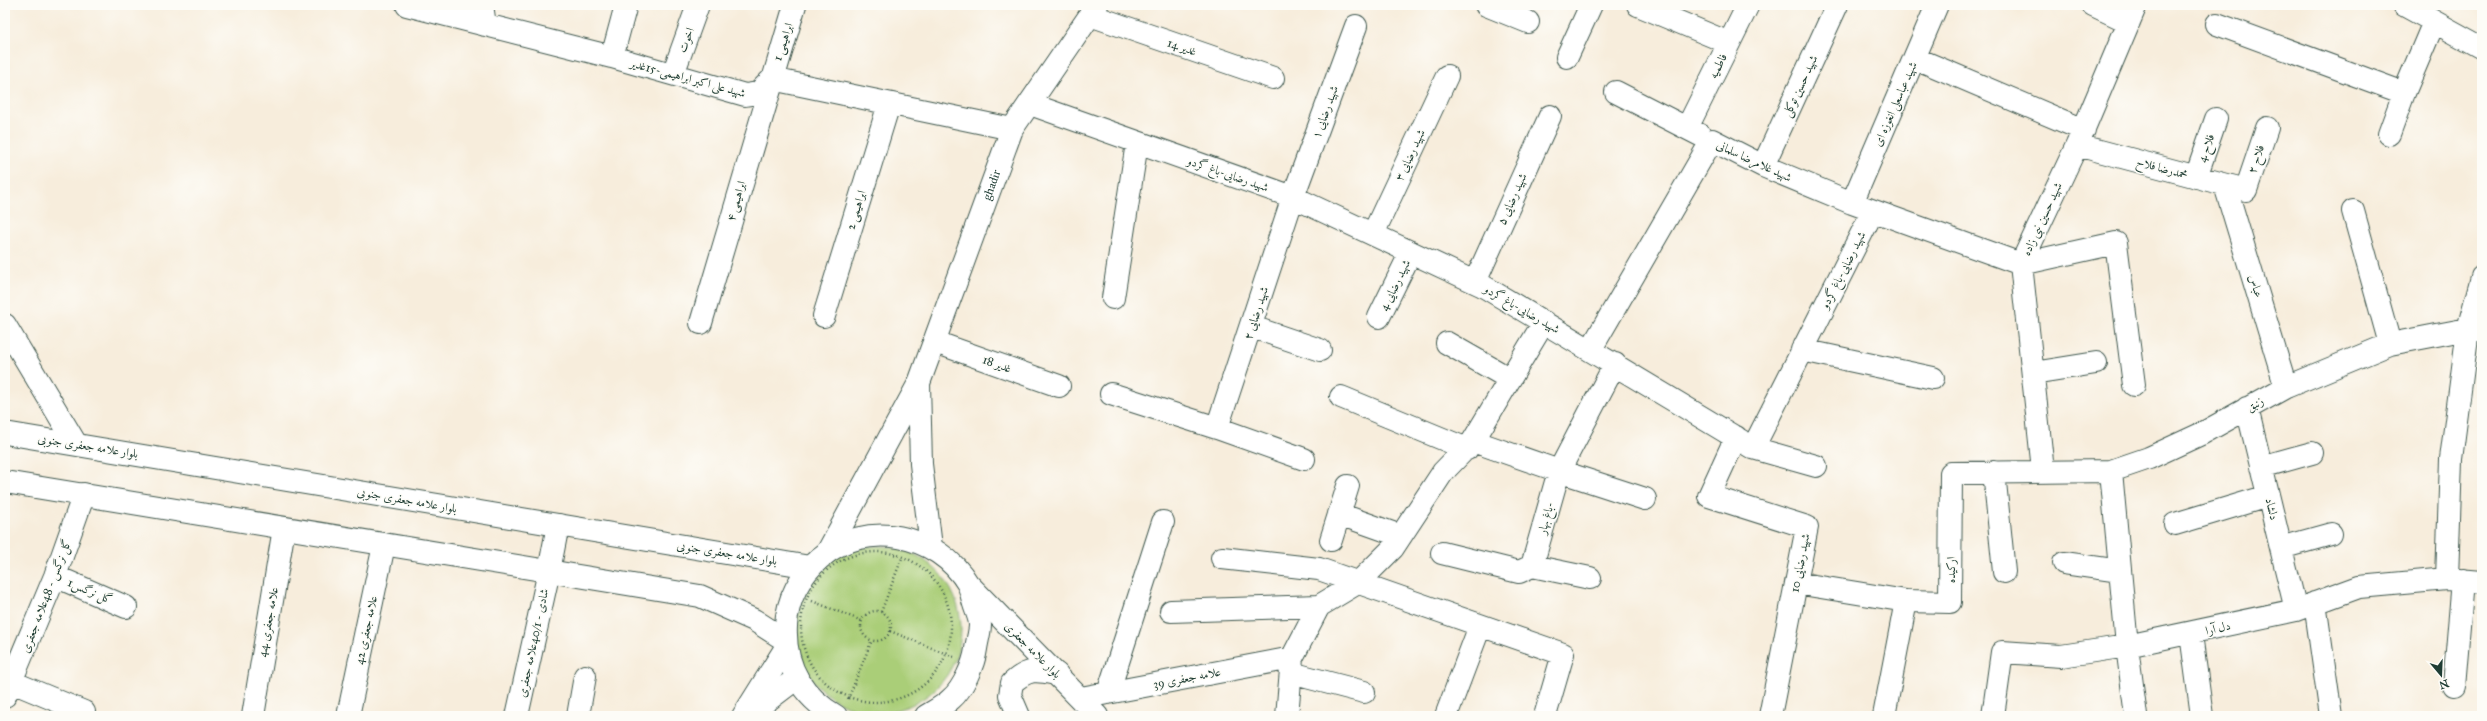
<svg xmlns="http://www.w3.org/2000/svg" width="2487" height="721" font-family="'IM FELL Great Primer',Amiri,serif">
  <style>
    .green { fill: #aace78; stroke: #648656 }
    .lines { fill: none; stroke-linecap: round; stroke-linejoin: round }
    .street-casing { stroke: #3f574d; stroke-width: 24 }
    .secondary-casing { stroke: #3f574d; stroke-width: 24 }
    .path { stroke: #3f574d; stroke-width: 2.5; stroke-dasharray: 1 3; stroke-linecap: butt }
    .street { stroke: #fff; stroke-width: 22 }
    .secondary { stroke: #fff; stroke-width: 22 }
    .labels { text-anchor: middle; dominant-baseline: central; stroke-width: 3; stroke-linejoin: round; paint-order: stroke }
    .street-label { font-size: 12px; fill: #1f3d34; stroke: #fdfcf7 }
  </style>
  <rect width="100%" height="100%" fill="#fdfcf7"/>
  <filter id="ink" filterUnits="userSpaceOnUse"><feTurbulence type="fractalNoise" baseFrequency=".025" numOctaves="2"/><feDisplacementMap in="SourceGraphic" scale="8" xChannelSelector="R" yChannelSelector="G"/><feConvolveMatrix kernelMatrix="1 2 1 2 8 2 1 2 1" color-interpolation-filters="sRGB"/></filter>
  <filter id="wash" filterUnits="userSpaceOnUse"><feTurbulence type="fractalNoise" baseFrequency=".012" numOctaves="4" result="noise"/><feDisplacementMap in="SourceGraphic" scale="16" xChannelSelector="R" yChannelSelector="G"/><feGaussianBlur stdDeviation="0.9" result="paint"/><feColorMatrix in="noise" values="0 0 0 0 0 0 0 0 0 0 0 0 0 0 0 0 0 1.4 0 .05"/><feComposite in="paint" operator="in"/></filter>
  <g filter="url(#wash)">
    <rect width="100%" height="100%" fill="#f7eddc"/>
    <path class="green" d="M795 629a83 83 0 1 1 166 0a83 83 0 1 1-166 0Z"/>
  </g>
  <g filter="url(#ink)">
    <g class="lines">
      <g class="street-casing">
        <path id="street" d="M407,5L612,57L745,95L758,93L772,79L1012,129
          M482,5L485,25
          M1486,5L1528,22
          M1638,5L1729,43
          M2093,5L2129,22
          M2404,5L2482,48
          M1090,15L1273,78
          M2217,24L2404,93L2434,22
          M612,57L626,5
          M1567,57L1591,5
          M1915,58L2084,130
          M673,74L698,5
          M1616,92L1700,135
          M1030,104L1293,197L1483,286L1753,448L1873,211
          M1687,128L1748,5
          M2389,134L2404,93
          M2077,145L2246,190L2267,128
          M1763,166L1837,5
          M2196,177L2216,119
          M2225,185L2286,387
          M1852,203L1937,5
          M2353,211L2390,344
          M1373,234L1447,76
          M1475,282L1550,116
          M1113,298L1137,143
          M824,316L889,104
          M1379,317L1411,252
          M701,323L795,5
          M5,325L76,444
          M1252,327L1320,350
          M935,342L1059,386
          M1447,343L1510,379
          M1591,349L1712,140L1763,166L1852,203L2021,264L2116,243L2134,385
          M1802,350L1933,378
          M2033,373L2096,363
          M1111,394L1217,428L1293,197L1356,26
          M1341,397L1467,449
          M2247,408L2296,610
          M1217,428L1304,459
          M1736,437L1709,496L1807,527L1770,716
          M1473,441L1559,471L1615,364
          M1753,448L1816,466
          M2261,467L2312,453
          M2043,470L2021,264L2077,145L2136,5
          M2111,471L2127,646L2296,610L2359,587L2447,579L2482,582
          M1994,472L2004,572
          M1339,514L1401,536
          M2175,524L2268,496
          M1331,540L1348,486
          M2281,548L2331,534
          M1442,553L1519,572L1532,566L1590,578
          M1222,558L1319,569L1563,654L1545,716
          M2064,563L2120,571
          M1532,566L1559,471L1645,499
          M55,576L126,607
          M2447,579L2451,459L2468,329L2482,277
          M1796,583L1906,601L1950,602L1951,473L2111,471L2149,458L2203,433L2286,387L2390,344L2468,329L2482,330
          M2315,603L2331,716
          M1171,611L1319,606
          M2191,634L2202,716
          M1291,673L1364,692
          M12,682L84,712
          M2454,686L2463,580
          M1108,693L1163,522
          M5,696L55,576L84,494
          M1081,698L1292,658
          M253,716L284,528
          M348,716L384,545
          M517,716L549,571
          M578,716L585,676
          M1287,716L1292,658L1319,606L1359,582L1393,548L1443,472L1473,441L1544,322
          M1446,716L1480,626
          M1884,716L1906,601
          M1993,716L2002,652L2061,656L2127,646L2136,716"/>
      </g>
      <g class="secondary-casing">
        <g id="secondary">
          <path id="s1" d="M919,383L1012,129L1097,5"/>
          <path d="M5,433L810,567"/>
          <path d="M5,482L700,596L754,620L785,640"/>
          <path d="M828,551L919,383L921,464L931,547"/>
          <path d="M549,571L558,525"/>
          <path d="M971,587L1097,716"/>
          <path d="M751,713L797,678"/>
          <path d="M743,716L785,649"/>
          <path d="M836,716C802,696 784,666 786,626C787,600 800,575 820,558C865,519 938,533 968,584C971,590 972,598 974,604C976,611 980,618 980,625C980,632 977,641 976,649C974,664 963,689 951,699C944,706 934,711 926,716"/>
          <path d="M1019,716L1010,695L1012,683C1029,668 1036,670 1057,674"/>
        </g>
      </g>
      <path class="path" d="M801 627a75 75 0 1 1 150 0a75 75 0 1 1-150 0Z
        M812,601L862,621
        M861 626a15 15 0 1 1 30 0a15 15 0 1 1-30 0Z
        M881,612L902,558
        M890,631L954,657
        M848,699L872,640"/>
      <use href="#street" class="street"/>
      <use href="#secondary" class="secondary"/>
    </g>
  </g>
  <g class="labels">
    <g class="street-label">
      <text transform="translate(686 40) rotate(-70)">اخوت</text>
      <text transform="translate(783 42) rotate(-72)">ابراهیمی 1</text>
      <text transform="translate(1182 47) rotate(19)">غدیر 14</text>
      <text transform="translate(1718 66) rotate(-64)">فاطمیه</text>
      <text transform="translate(688 78) rotate(15)">شهید علی اکبر ابراهیمی-15غدیر</text>
      <text transform="translate(1800 86) rotate(-65)">شهید حسین توکلی</text>
      <text transform="translate(1895 104) rotate(-66)">شهید عباسعلی انغوزه ای</text>
      <text transform="translate(1325 112) rotate(-70)">شهید رضایی ۱</text>
      <text transform="translate(2206 148) rotate(-71)">فلاح 4</text>
      <text transform="translate(1410 155) rotate(-65)">شهید رضایی ۳</text>
      <text transform="translate(2256 159) rotate(-72)">فلاح ۲</text>
      <text transform="translate(1754 161) rotate(25)">شهید غلامرضا سلمانی</text>
      <text transform="translate(2162 168) rotate(15)">محمدرضا فلاح</text>
      <text transform="translate(1228 174) rotate(19)">شهید رضایی-باغ گردو</text>
      <text stroke="none"><textPath href="#s1" startOffset="211">ghadir</textPath></text>
      <text transform="translate(1512 199) rotate(-66)">شهید رضایی ۵</text>
      <text transform="translate(736 201) rotate(-74)">ابراهیمی ۴</text>
      <text transform="translate(856 210) rotate(-73)">ابراهیمی 2</text>
      <text transform="translate(2042 219) rotate(-65)">شهید حسین نبی زاده</text>
      <text transform="translate(1843 270) rotate(-63)">شهید رضایی-باغ گردو</text>
      <text transform="translate(1395 285) rotate(-64)">شهید رضایی 4</text>
      <text transform="translate(2256 286) rotate(73)">عباس</text>
      <text transform="translate(1522 309) rotate(30)">شهید رضایی-باغ گردو</text>
      <text transform="translate(1256 313) rotate(-72)">شهید رضایی ۲</text>
      <text transform="translate(997 364) rotate(20)">غدیر 18</text>
      <text transform="translate(2255 404) rotate(-29)">زنبق</text>
      <text transform="translate(88 446) rotate(9)">بلوار علامه جعفری جنوبی</text>
      <text transform="translate(407 500) rotate(10)">بلوار علامه جعفری جنوبی</text>
      <text transform="translate(2272 509) rotate(76)">دلشاد</text>
      <text transform="translate(1546 518) rotate(-75)">باغ بهار-</text>
      <text transform="translate(727 553) rotate(9)">بلوار علامه جعفری جنوبی</text>
      <text transform="translate(1800 563) rotate(-79)">شهید رضایی 10</text>
      <text transform="translate(1951 570) rotate(-90)">ارکیده</text>
      <text transform="translate(90 591) rotate(23)">1گل نرگس</text>
      <text transform="translate(46 596) rotate(-69)">گل نرگس - 48علامه جعفری</text>
      <text transform="translate(268 622) rotate(-80)">علامه جعفری 44</text>
      <text transform="translate(2218 628) rotate(-13)">دل آرا</text>
      <text transform="translate(366 630) rotate(-78)">علامه جعفری 42</text>
      <text transform="translate(533 643) rotate(-78)">شادی - 40/1علامه جعفری</text>
      <text transform="translate(1033 650) rotate(45)">بلوار علامه جعفری</text>
      <text transform="translate(1187 678) rotate(-11)">علامه جعفری 39</text>
    </g>
  </g>
  <rect width="2487" height="721" fill="none" stroke="#fdfcf7" stroke-width="20"/>
  <g transform="translate(2441 675) rotate(161)" stroke="#fdfcf7" stroke-width="3" paint-order="stroke">
  <path d="M0-3L7 15L0 10L-7 15Z" fill="#1f3d34"/>
  <text y="-6" font-size="11" font-weight="bold" text-anchor="middle" fill="#1f3d34">N</text>
  </g>
</svg>
